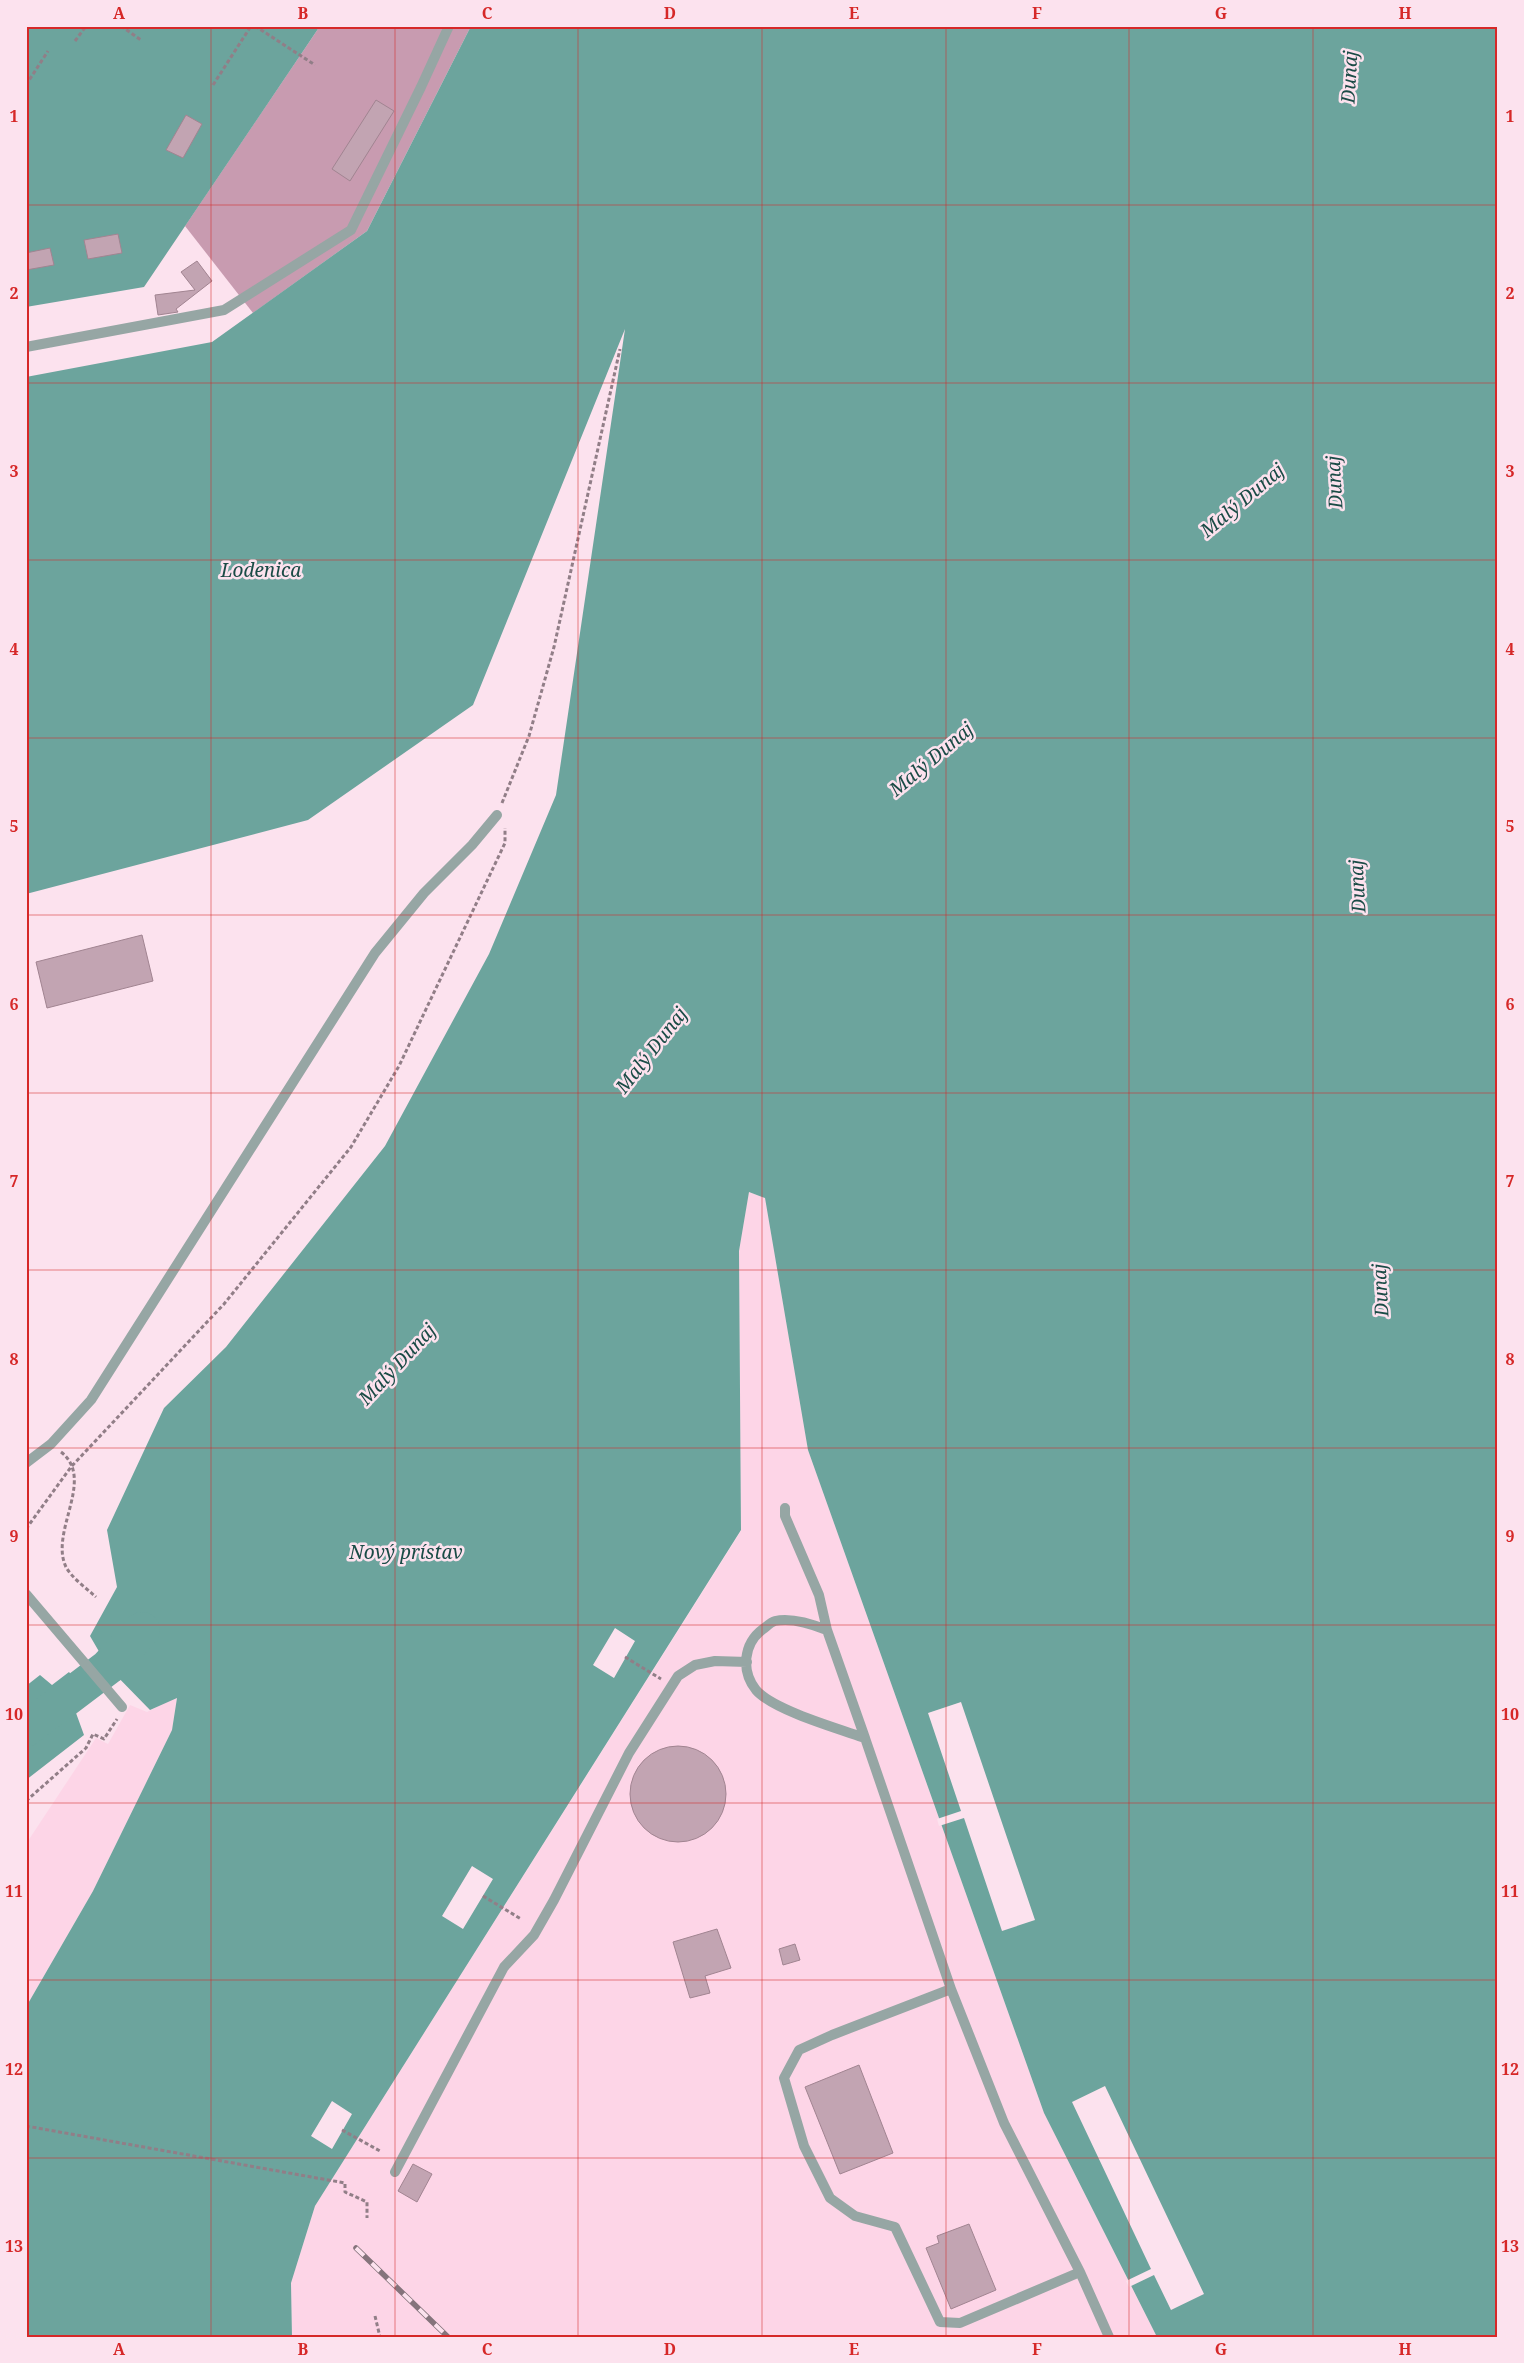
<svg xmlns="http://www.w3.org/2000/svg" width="1524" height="2363" font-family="'Noto Serif',serif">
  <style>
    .built { fill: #fdd5e7 }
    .forest { fill: #c89bb0 }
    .water { fill: #6ca49d }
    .pier { fill: #fce2ee }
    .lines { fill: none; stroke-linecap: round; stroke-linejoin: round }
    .river { stroke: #6ca49d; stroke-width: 36 }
    .building { fill: #c2a4b2; stroke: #a18491 }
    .path { stroke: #917e87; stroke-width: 3; stroke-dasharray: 4 2.5; stroke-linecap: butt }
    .lane { stroke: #96a6a4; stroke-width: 10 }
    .rail-casing { stroke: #85747c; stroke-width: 5.5 }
    .rail { stroke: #fce2ee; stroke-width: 4; stroke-dasharray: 11; stroke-linecap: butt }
    .grid { fill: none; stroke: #d62828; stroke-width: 1; stroke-opacity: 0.55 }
    .labels { text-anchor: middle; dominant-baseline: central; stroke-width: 5; stroke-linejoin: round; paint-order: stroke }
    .water-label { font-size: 19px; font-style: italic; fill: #1a4b46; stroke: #fce2ee }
    .neatline { fill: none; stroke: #d62828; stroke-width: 2 }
    .grid-label { font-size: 16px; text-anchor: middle; font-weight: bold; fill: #d62828 }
  </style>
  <rect width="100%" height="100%" fill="#fce2ee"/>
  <path class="built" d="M749,1192L765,1198L808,1450L1044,2113L1157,2337H292L291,2283L315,2206L741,1531L739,1251Z
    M177,1697L172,1730L93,1891L26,2007V1844L96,1738L108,1744L130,1705L147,1712Z"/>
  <path class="forest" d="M320,26H471L367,231L253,313L185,226Z"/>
  <path class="water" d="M26,26H320L144,287L26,307Z
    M471,26H1498V2337H1157L1044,2113L808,1450L765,1198L749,1192L739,1251L741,1530L315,2206L291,2283L292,2337H26V2007L93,1891L172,1730L177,1698L150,1710L108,1667L90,1636L117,1587L107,1530L164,1408L226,1347L385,1146L489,954L556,795L625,329L473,705L308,820L26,894V377L212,342L367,231Z
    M69,1672L90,1698L76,1713L84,1735L26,1780V1686L40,1675L52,1685Z"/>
  <path class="pier" d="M615,1628L635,1641L614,1678L593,1665Z
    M961,1702L1035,1920L1002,1931L964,1818L939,1826L937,1819L961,1811L928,1713Z
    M472,1866L493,1879L463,1929L442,1916Z
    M1105,2086L1204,2294L1171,2310L1154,2275L1129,2287L1126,2281L1151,2269L1072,2102Z
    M332,2101L352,2114L332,2149L311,2136Z"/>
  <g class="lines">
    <path class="river" d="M26,1729L108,1667L142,1630"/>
  </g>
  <path class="building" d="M376,100L394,111L350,181L332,169Z
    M186,115L202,124L183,158L166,150Z
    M118,234L122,253L88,259L84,240Z
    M50,248L54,265L26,270V253Z
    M197,261L212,281L176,309L178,312L158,315L155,295L195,290L181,272Z
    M142,935L153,981L47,1008L36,962Z
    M630 1794a48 48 0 1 1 96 0a48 48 0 1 1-96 0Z
    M717,1929L731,1968L705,1976L710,1993L690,1998L673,1942Z
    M795,1944L800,1960L783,1965L779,1949Z
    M859,2065L893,2153L840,2174L805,2087Z
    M413,2164L432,2174L417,2202L398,2191Z
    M969,2224L996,2290L951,2309L926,2248L939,2243L937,2236Z"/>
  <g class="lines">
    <path class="path" d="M121,26L141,40
      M255,26L315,65
      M75,41L86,26
      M26,85L48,51
      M213,85L251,26
      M502,803L529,736L554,647L620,349
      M61,1452C96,1479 49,1532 66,1567C72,1578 86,1588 96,1597
      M26,1529L71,1467L224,1304L351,1147L399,1066L505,843V828
      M625,1657L661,1679
      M26,1801L86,1748L93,1734L104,1739L117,1719
      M483,1896L521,1919
      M26,2126L345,2183V2192L367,2202V2218
      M342,2130L380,2151
      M375,2316L380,2337"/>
    <path class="lane" d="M26,347L224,310L351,230L421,87L449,26
      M26,1463L51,1444L91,1400L375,953L424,893L472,845L497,815
      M785,1508V1516L819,1595L827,1630
      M26,1594L122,1707
      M865,1738L827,1630C812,1624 792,1617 775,1621C771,1622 766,1627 763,1629C743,1644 741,1671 756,1690C773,1710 839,1729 865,1738L951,1989
      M395,2172L504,1967L534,1935L554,1900L629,1753L678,1676L695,1665L715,1661L747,1662
      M1080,2272L960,2323L940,2322L895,2227L855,2216L830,2198L804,2146L784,2078L799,2050L832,2035L951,1989L1004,2123L1080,2272L1109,2337"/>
    <g class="rail-casing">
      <path id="rail" d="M356,2248L448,2337"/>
    </g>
    <use href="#rail" class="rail"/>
  </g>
  <path class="grid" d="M211,26V2337M395,26V2337M578,26V2337M762,26V2337M946,26V2337M1129,26V2337M1313,26V2337M26,205H1498M26,383H1498M26,560H1498M26,738H1498M26,915H1498M26,1093H1498M26,1270H1498M26,1448H1498M26,1625H1498M26,1803H1498M26,1980H1498M26,2158H1498"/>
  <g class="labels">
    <g class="water-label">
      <text transform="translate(1349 77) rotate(-87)">Dunaj</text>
      <text transform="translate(1334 482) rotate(-93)">Dunaj</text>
      <text transform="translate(1242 500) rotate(-40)">Malý Dunaj</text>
      <text x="261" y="570">Lodenica</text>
      <text transform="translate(931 759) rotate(-40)">Malý Dunaj</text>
      <text transform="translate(1357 886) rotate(-93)">Dunaj</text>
      <text transform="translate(651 1050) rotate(-52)">Malý Dunaj</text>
      <text transform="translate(1380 1290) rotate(-93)">Dunaj</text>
      <text transform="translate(397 1364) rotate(-47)">Malý Dunaj</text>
      <text x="406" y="1552">Nový prístav</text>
    </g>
  </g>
  <rect width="1524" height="2363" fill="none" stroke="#fce2ee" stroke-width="55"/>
  <rect x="28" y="28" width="1468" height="2308" class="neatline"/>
  <g class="grid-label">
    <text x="119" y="19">A</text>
    <text x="303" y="19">B</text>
    <text x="487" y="19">C</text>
    <text x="670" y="19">D</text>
    <text x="854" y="19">E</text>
    <text x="1037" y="19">F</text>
    <text x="1221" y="19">G</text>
    <text x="1405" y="19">H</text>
    <text x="14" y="122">1</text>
    <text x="1510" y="122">1</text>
    <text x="14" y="299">2</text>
    <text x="1510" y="299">2</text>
    <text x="14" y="477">3</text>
    <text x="1510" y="477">3</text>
    <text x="14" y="655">4</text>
    <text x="1510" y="655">4</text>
    <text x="14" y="832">5</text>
    <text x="1510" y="832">5</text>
    <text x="14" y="1010">6</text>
    <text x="1510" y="1010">6</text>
    <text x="14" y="1187">7</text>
    <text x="1510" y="1187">7</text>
    <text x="14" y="1365">8</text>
    <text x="1510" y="1365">8</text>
    <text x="14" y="1542">9</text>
    <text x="1510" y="1542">9</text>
    <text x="14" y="1720">10</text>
    <text x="1510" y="1720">10</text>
    <text x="14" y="1897">11</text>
    <text x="1510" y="1897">11</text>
    <text x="14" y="2075">12</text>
    <text x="1510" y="2075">12</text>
    <text x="14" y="2252">13</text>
    <text x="1510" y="2252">13</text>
    <text x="119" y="2355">A</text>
    <text x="303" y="2355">B</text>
    <text x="487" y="2355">C</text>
    <text x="670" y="2355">D</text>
    <text x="854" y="2355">E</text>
    <text x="1037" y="2355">F</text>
    <text x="1221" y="2355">G</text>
    <text x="1405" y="2355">H</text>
  </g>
</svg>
